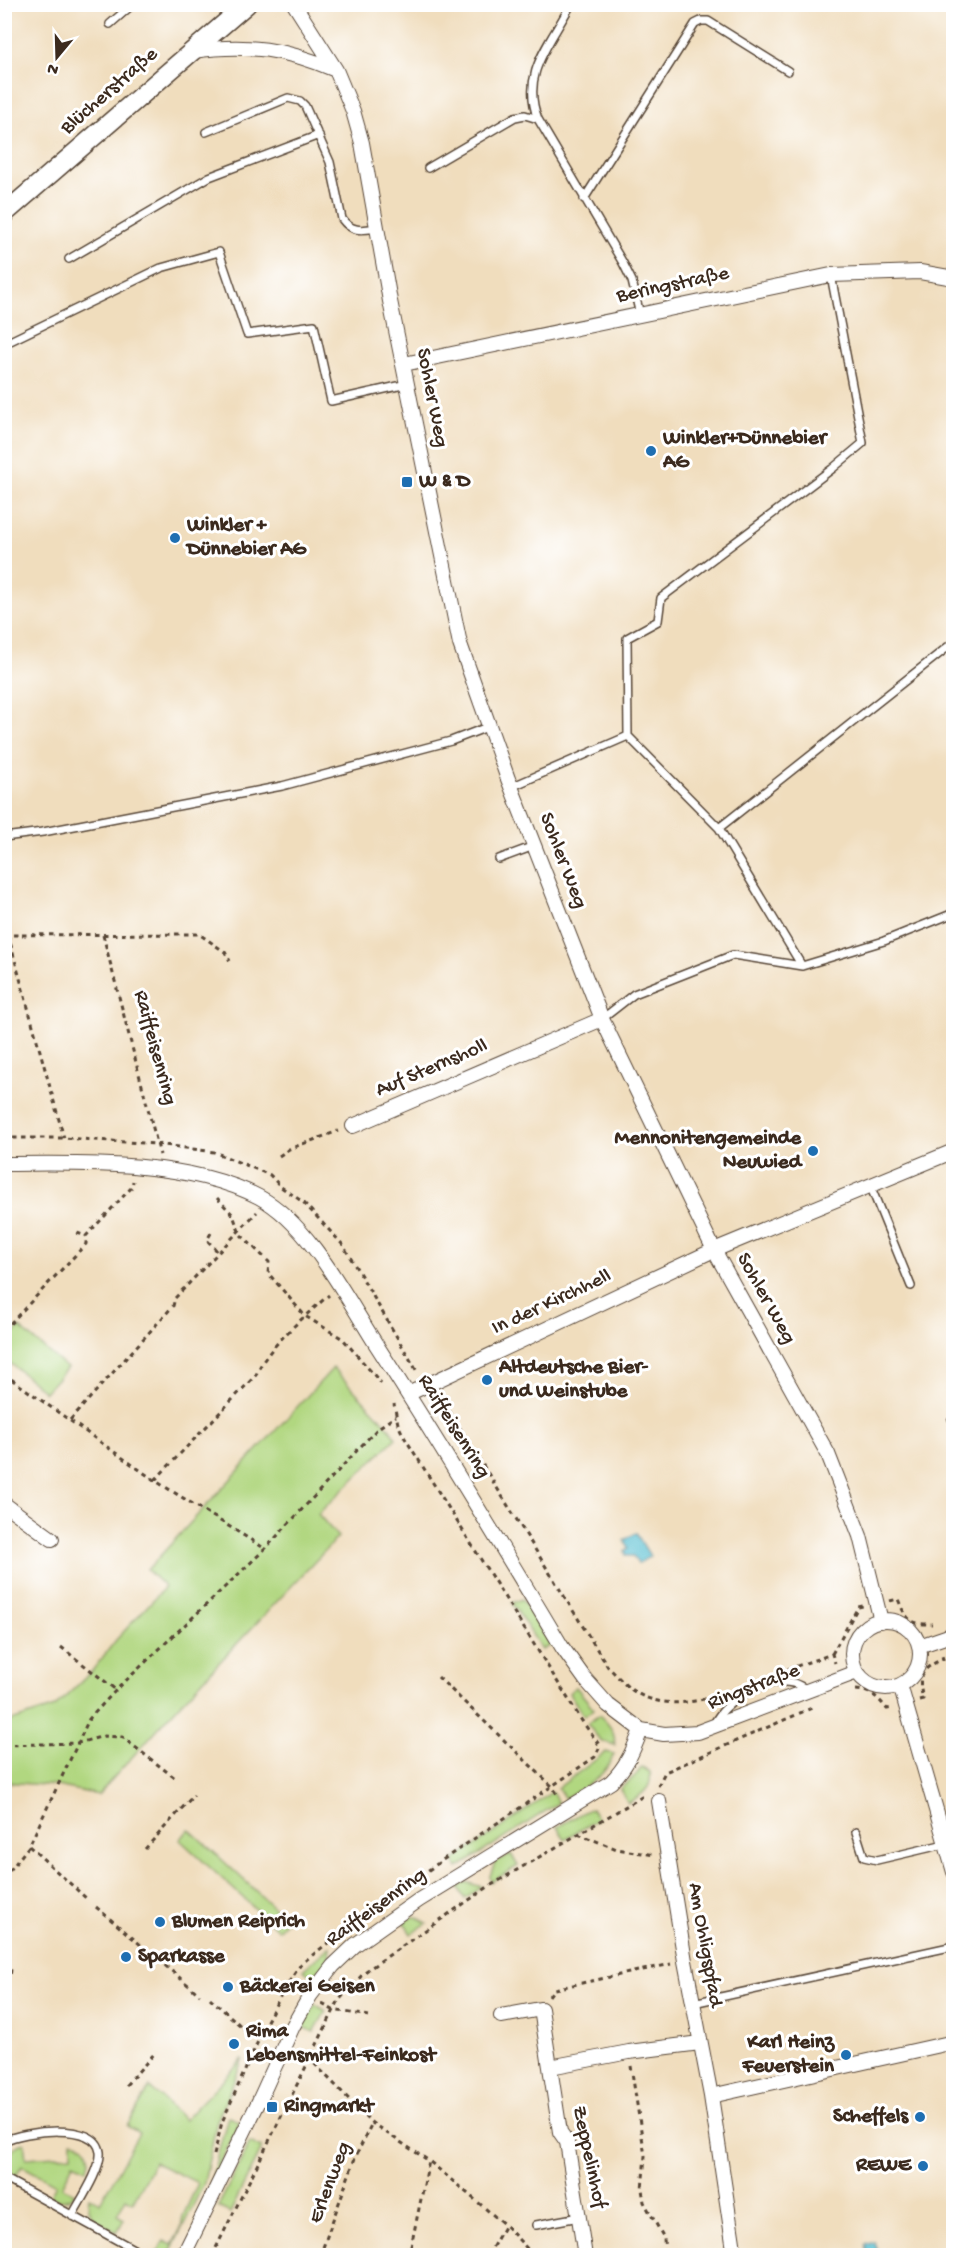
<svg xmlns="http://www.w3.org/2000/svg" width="958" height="2260" font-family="'Gochi Hand',sans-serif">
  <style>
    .green { fill: #b1d780; stroke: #76804f; stroke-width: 1.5 }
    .water { fill: #54bed0; stroke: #487477; stroke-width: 1.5 }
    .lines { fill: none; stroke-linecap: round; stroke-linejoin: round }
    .service-casing { stroke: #564536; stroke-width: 10 }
    .minor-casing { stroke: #564536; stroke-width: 16 }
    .tertiary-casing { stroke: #564536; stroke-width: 21 }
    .path { stroke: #564536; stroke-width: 3; stroke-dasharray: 4.5 4.5; stroke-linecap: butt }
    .service { stroke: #fff; stroke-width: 7 }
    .minor { stroke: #fff; stroke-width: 14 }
    .tertiary { stroke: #fff; stroke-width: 18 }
    .poi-dot { fill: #1f6fb2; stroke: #fff; stroke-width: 2 }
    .labels { text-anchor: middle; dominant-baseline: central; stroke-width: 6; stroke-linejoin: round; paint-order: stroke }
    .street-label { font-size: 21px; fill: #3b2a1e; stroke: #fff }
    .poi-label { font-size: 21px; font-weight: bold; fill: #3b2a1e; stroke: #fff; text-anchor: start }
  </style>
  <rect width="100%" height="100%" fill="#fff"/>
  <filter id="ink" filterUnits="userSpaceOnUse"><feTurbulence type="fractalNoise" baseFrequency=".0167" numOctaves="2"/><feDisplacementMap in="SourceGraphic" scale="12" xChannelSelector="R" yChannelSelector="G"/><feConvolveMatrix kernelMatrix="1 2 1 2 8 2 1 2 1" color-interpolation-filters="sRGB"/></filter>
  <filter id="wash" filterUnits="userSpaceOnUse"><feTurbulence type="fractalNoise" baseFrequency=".008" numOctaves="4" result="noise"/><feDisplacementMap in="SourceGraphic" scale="24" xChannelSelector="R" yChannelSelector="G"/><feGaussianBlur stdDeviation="1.35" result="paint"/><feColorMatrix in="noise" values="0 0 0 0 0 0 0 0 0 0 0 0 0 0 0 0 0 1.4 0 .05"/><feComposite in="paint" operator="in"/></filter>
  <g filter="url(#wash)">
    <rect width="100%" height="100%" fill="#f0ddbd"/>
    <path class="green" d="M19,1327L67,1368L45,1392L5,1359V1346Z
      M333,1368L387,1425L396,1438L318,1514L338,1537L180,1704L98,1795L57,1786L5,1782V1723L55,1707L92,1671L116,1640L165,1587L147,1570Z
      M522,1599L551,1645L542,1650L512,1603Z
      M576,1687L594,1709L584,1716L569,1693Z
      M599,1715C609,1724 615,1731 615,1745L601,1741L587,1724Z
      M606,1752L614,1754C604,1779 587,1785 565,1799L558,1788Z
      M642,1767L650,1772C653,1789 640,1796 628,1803L620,1789L636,1775Z
      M552,1792L558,1803L458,1868L453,1861Z
      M591,1808L598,1819L565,1839L557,1827Z
      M189,1829L287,1920L278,1930L180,1840Z
      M511,1854L518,1866L491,1882L490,1876L495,1862Z
      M466,1882L482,1887L465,1899L458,1887Z
      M412,1917H417L427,1923L411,1934L404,1923Z
      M330,1946L329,1959L313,1977L303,1970Z
      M315,2004L326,2011L314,2032L302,2027Z
      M243,2059L217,2121L204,2183L170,2253L165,2255L157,2253L164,2241L172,2245L181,2228L183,2216L198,2183L154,2162L133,2202L126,2198L117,2215L124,2219L117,2232C101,2223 85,2218 89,2197L100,2203L139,2133L127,2126L150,2087L184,2120Z
      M228,2116L240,2122L210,2184Z
      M72,2141C83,2142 89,2150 90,2161L87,2169L73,2163L62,2187L75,2193C68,2202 59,2201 50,2196L56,2184L22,2166L15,2177C5,2166 6,2155 18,2145L24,2143L26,2158L72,2155Z
      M250,2142L262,2148L230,2213L218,2207Z"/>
    <path class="water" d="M636,1533L650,1556L638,1564L633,1556H626L625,1551L628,1548L624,1540Z
      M874,2242L879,2255H867L865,2245Z"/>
  </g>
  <g filter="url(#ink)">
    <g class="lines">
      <g class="service-casing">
        <path id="service" d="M110,24L133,4
          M538,119C520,73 551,43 571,4
          M206,132L288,98L300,101L305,106L330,162L342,219C352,233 363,230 378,228
          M428,168L515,117L525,115L538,119L623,263L632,281L640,315
          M584,199L695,24L701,21H708L788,71
          M69,259L209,177L319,135
          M4,344L161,268L219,252L247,334L314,325L331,401L407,384
          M628,736L627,638L658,621L661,598L832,469L863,443L831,275
          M511,787L628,736L719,828L802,966L733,955L634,994L602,1019
          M719,828L954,642
          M4,837L43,832L282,786L451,741L490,726
          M499,859L534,846
          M802,966L884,941L954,913
          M870,1185L911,1286
          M714,1724C726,1700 765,1677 793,1683C797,1684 802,1687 806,1689
          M856,1832L864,1857L877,1860L945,1844
          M693,2003L954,1946
          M4,2141C24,2131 96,2121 100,2152C102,2168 80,2201 72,2216
          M4,2178L146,2256
          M536,2225L579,2217"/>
      </g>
      <g class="minor-casing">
        <path id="minor" d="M294,4L336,70L353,111L362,143L390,301L460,644L508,779L602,1019L714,1250L828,1454L860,1536L881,1621
          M193,51C247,43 286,49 336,70
          M404,364L831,275L920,272L954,278
          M353,1126L602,1019
          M4,1164C82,1163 189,1160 259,1197C310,1224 348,1301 379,1349C442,1447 502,1547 562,1647L585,1679L608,1705L641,1730L664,1734L698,1732L857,1672
          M408,1394L714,1250L954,1151
          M4,1504L52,1539
          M852 1654a34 34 0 1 1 68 0a34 34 0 1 1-68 0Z
          M919,1646L954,1634
          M900,1685L954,1872
          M659,1801L685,1961L711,2096
          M501,2016L541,2009L560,2132L567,2142L585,2256
          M550,2067L629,2052L700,2043
          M183,2256L259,2101L293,2026L310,1996L333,1966L355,1945L419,1900L611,1782C627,1766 633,1751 641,1730
          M735,2256L711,2096L954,2042"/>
      </g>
      <g class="tertiary-casing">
        <path id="tertiary" d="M4,214L247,4"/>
      </g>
      <path class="path" d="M4,935L199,934L225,952L230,961
        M8,935L64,1138
        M103,935L160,1155
        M4,1138H64L157,1144L214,1152L270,1175L281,1187L303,1202L343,1245L418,1373
        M279,1156L289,1149L338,1131
        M217,1198L233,1215L240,1234L269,1262L268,1273L305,1316L343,1339L381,1383
        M77,1233L86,1236
        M211,1233L207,1240L218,1252
        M4,1330L86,1244V1236L132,1187L133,1181
        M4,1374L154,1480L264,1548
        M440,1396L608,1667C616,1674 623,1684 632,1690C660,1709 693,1704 723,1693
        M948,1418L954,1434
        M70,1420L173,1306L175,1298L257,1212
        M155,1480L256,1375C266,1348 306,1315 329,1295
        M890,1601L898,1599C906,1619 910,1625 932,1624
        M61,1647L116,1690
        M832,1654L858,1607L863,1606
        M788,1669L832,1654L835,1663
        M438,1677L552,1786L559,1797
        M856,1690C872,1691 878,1698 887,1709L893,1708
        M919,1700L923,1699C917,1675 921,1669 943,1659L941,1653
        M4,1745L78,1743L89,1719L116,1690L265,1549L378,1428L396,1416
        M658,1786L665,1772L814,1707
        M578,1834L617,1849L654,1855
        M29,1846L87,1899
        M145,1849L194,1795
        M4,1878L29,1846L78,1743L104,1736L122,1737L175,1778
        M96,1907L200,1995
        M4,1964L11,1969L10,1978
        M549,1996L554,1989L671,1964
        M210,1998L243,2028L259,2038
        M322,2004L333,2010L369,2016
        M308,2057L372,2123L429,2161L505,2225L534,2256
        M631,2066L645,2156L642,2189L644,2202L664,2238L665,2256
        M126,2085L155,2053
        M214,2155L222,2122L267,2021L283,1991L301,1964L342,1932L444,1859L595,1757L600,1746L582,1721L403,1435L398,1424L394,1404
        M212,2256L339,2000L366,1971L488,1887L645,1795
        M320,2256L355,2158L372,2123
        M409,2256L429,2161
        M492,2256V2248L505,2225"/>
      <use href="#service" class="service"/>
      <use href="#minor" class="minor"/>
      <use href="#tertiary" class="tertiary"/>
    </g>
  </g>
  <g class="poi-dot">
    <circle cx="651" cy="451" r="6"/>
    <rect x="401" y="476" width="12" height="12" rx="3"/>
    <circle cx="175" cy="538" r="6"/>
    <circle cx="813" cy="1151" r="6"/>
    <circle cx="487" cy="1380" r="6"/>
    <circle cx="160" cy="1922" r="6"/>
    <circle cx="126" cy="1957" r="6"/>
    <circle cx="228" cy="1987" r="6"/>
    <circle cx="234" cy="2044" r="6"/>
    <circle cx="846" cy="2055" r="6"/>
    <rect x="266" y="2101" width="12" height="12" rx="3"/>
    <circle cx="920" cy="2117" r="6"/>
    <circle cx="923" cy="2166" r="6"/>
  </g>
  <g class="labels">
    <g class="street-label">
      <text transform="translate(110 92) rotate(-41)">Blücherstraße</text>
      <text transform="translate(673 286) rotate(-12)">Beringstraße</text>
      <text transform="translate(431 398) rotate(79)">Sohler Weg</text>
      <text transform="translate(562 861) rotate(69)">Sohler Weg</text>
      <text transform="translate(154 1048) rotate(75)">Raiffeisenring</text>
      <text transform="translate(432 1069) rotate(-23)">Auf Sternsholl</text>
      <text transform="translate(765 1299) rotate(61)">Sohler Weg</text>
      <text transform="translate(552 1303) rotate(-25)">In der Kirchhell</text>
      <text transform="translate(453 1427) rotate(58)">Raiffeisenring</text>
      <text transform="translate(754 1688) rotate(-21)">Ringstraße</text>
      <text transform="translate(377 1908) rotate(-36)">Raiffeisenring</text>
      <text transform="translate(704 1945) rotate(80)">Am Ohligspfad</text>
      <text transform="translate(588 2157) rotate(78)">Zeppelinhof</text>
      <text transform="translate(331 2183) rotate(-69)">Erlenweg</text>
    </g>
    <g class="poi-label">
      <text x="663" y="439">Winkler+Dünnebier<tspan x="663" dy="24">AG</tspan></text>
      <text x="419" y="482">W &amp; D</text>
      <text x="187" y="526">Winkler +<tspan x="187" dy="24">Dünnebier AG</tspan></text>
      <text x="801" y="1139" text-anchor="end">Mennonitengemeinde<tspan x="801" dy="24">Neuwied</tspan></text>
      <text x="499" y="1368">Altdeutsche Bier-<tspan x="499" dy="24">und Weinstube</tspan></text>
      <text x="172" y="1922">Blumen Reiprich</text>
      <text x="138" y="1957">Sparkasse</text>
      <text x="240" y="1987">Bäckerei Geisen</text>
      <text x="246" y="2032">Rima<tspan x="246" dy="24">Lebensmittel-Feinkost</tspan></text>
      <text x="834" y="2043" text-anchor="end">Karl Heinz<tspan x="834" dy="24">Feuerstein</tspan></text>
      <text x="284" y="2107">Ringmarkt</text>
      <text x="908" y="2117" text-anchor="end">Scheffels</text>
      <text x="911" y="2166" text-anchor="end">REWE</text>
    </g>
  </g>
  <rect width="958" height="2260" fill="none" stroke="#fff" stroke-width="24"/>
  <g transform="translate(57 57) rotate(199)" stroke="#ffffff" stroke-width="4.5" paint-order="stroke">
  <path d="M0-4.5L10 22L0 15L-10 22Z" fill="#3b2a1e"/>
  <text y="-9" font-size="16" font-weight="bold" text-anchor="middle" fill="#3b2a1e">N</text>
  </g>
</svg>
